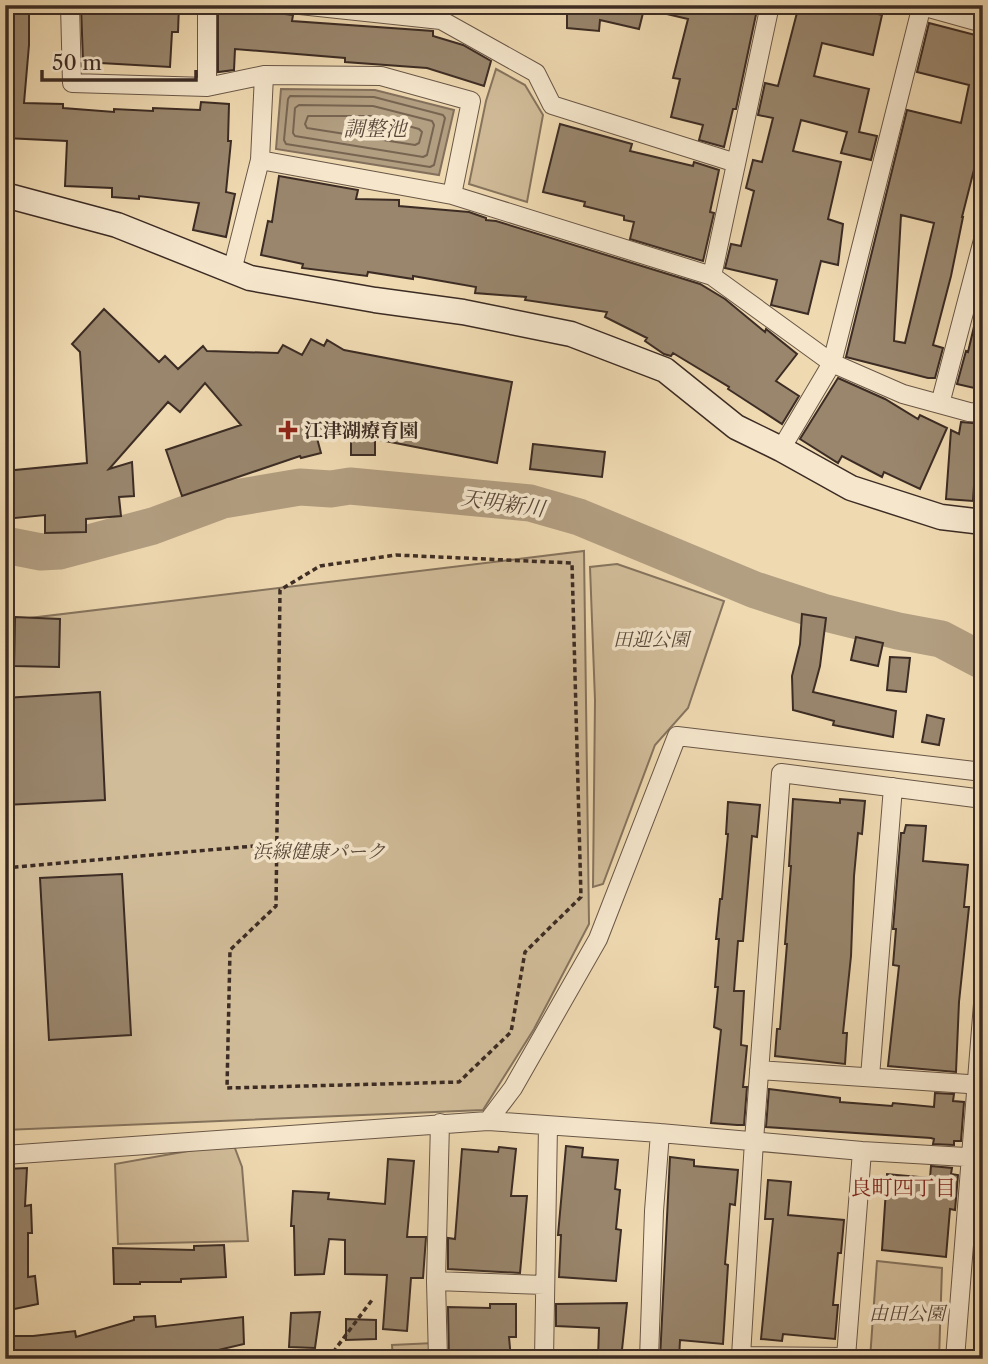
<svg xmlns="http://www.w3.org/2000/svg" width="988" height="1364" font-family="'Libre Caslon Text','Noto Serif JP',serif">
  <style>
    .green { fill: #d1bc99; stroke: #86745e; stroke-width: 2 }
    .water { fill: #b29e81; stroke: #83705c; stroke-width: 2 }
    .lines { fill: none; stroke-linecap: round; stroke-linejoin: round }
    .shore { stroke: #776552; stroke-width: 2 }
    .river { stroke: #b29e81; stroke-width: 37 }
    .building { fill: #99866d; stroke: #3c2c24; stroke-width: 2; fill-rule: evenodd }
    .street-casing { stroke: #695747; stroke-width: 20 }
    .secondary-casing { stroke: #3c2c24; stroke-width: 27 }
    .path { stroke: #3c2c24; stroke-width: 3.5; stroke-dasharray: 5 3.5; stroke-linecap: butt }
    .street { stroke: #f5e6cc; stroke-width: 18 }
    .secondary { stroke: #f5e6cc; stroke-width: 24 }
    .poi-dot { fill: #8f2418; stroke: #f5e6cc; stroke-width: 2.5 }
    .labels { text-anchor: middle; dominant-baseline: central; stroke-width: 7; stroke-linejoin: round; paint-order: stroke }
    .poi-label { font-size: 19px; font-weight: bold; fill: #3c2c24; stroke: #f5e6cc; text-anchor: start }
    .park-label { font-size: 19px; font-style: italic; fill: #5a493b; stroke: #f5e6cc }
    .water-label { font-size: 21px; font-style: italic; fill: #5a483b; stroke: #f5e6cc }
    .neighbourhood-label { font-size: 21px; fill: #7a1f14; stroke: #f5e6cc }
  </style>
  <rect width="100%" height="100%" fill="#efd9b1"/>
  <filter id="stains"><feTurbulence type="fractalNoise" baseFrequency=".00286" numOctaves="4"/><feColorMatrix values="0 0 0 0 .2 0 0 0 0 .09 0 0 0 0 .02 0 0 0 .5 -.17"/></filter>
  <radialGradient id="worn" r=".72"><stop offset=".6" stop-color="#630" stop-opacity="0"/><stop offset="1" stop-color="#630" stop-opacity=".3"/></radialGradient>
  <path class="green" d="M496,69L525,85L543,115L527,202L469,184L486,101Z
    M584,551L589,924L534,1029L483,1110L5,1130V621Z
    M617,564L724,601L688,708L655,745L603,884L593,887L595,700L590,567Z
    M233,1143L242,1167L248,1241L118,1244L115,1164Z
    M877,1261L942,1268L939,1359H870Z
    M434,1343V1359H393L392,1345Z"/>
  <path class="water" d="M281,89L375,90L454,110L439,175L276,149Z"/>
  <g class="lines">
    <path class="shore" d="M290,96L374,97L443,115L445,118L434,165L430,167L286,144L284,140L288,99Z
      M299,105L373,106L432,121L434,125L427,155L423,157L295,136L293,133L295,108Z
      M308,116H372L419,129L422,132L419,143L415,145L307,128L305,124Z"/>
    <path class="river" d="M5,545L41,552L59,551L153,526L223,500L300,487L331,489L350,486L530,503L579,517L755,590L826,613L898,631L941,639L983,661"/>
  </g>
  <path class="building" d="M81,5H179L178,32H172L170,67L83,62Z
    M218,5H237V8L293,15L292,21L433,31V36L463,45L491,61L484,86L427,68L345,62V58L235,49L234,70L218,72Z
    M567,5H645L639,29L600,20L599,31L567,28Z
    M658,5H758L736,109H733L724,147L699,140L703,125L671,117L680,79L673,78L688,19L658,12Z
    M799,5H843L882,15L873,55L822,43L814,76L869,89L859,132L877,136L871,160L841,153L847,132L801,120L793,151L841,162L828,219L843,224L838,265L821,261L808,314L771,305L777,280L725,268L731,244L741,246L754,191L746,188L753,160L762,162L773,118L758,115L765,83L778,86Z
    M5,9L29,10V45L24,103L63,104V108L114,112V109L153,111V108L200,110L201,102L229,104L228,141H231L226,192L235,194L226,237L193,230L199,203L139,196V199L112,197V188L65,186L67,141L5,138Z
    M929,23L983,37V134L962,217H963L951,276L933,345L943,348L935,378H928L846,357L907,110L961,123L969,85L917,72ZM901,215L934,223L905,343L894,341Z
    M560,124L632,144L630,151L693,166L694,162L719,170L710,212L714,213L703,261L630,239L634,222L624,220V216L584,206L585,202L543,192Z
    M279,176L358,190L356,199L399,200V206L469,212L486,218V220L496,221L700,284L725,299L765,332L766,329L797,354L776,381L799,396L782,424L728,389L729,387L673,353L671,356L664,354L645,341L647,338L605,317L607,312L525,300L526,297L475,293L476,287L413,276V279L368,272L367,276L302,268L303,264L261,255L268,221L272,222Z
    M104,309L159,362L165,356L178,369L203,346L207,351L278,353L283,345L302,355L311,339L324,346L327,340L344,350L512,382L497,463L375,439V455H351V435L314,427L321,453L301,458L300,456L182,496L166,450L241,425L205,383L180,412L168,402L109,469L132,462L134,496L119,497L121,516L86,519V532L45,533V515L5,519V471L87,463L80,352L72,344Z
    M976,318L983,319V390L957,384L966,351L968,352Z
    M838,378L885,399L918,419L920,415L947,428L920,489L884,472L882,477L842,456L838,463L800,439Z
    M961,422L983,424V457L976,456L973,501L946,499L951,430L959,434Z
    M533,444L605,452L602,477L530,469Z
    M802,614L826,618L820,666L813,692L896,711L893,737L833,725L834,721L793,710L792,676L800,644Z
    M15,617L60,619L59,667L14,666Z
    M856,637L883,643L878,666L851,660Z
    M890,657L910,658L906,692L887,690Z
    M100,692L105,800L5,805V698Z
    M927,715L944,719L939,745L922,742Z
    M793,799L840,803V799L865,801L862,834L858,833L854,876L851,956L843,1033H847L845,1064L775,1056L777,1029H780L787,944H785L791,866H789Z
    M728,802L760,805L757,837L752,836L743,941H738L734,991H744L741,1045L747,1046L743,1087H747L744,1125H737L711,1123L721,1030L714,1027L718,987H715L719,939H716L720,899H722L728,834H726Z
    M906,825L926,826L923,861L968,865L964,907H969L959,1002L956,1072L888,1066L899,966L893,965L896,929H893L901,833H904Z
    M122,874L131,1035L49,1040L40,878Z
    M769,1089L840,1098V1102L892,1106L893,1103L934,1107L935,1093L954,1094L953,1101L964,1102L961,1141H954V1145L933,1144L934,1139L931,1138L766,1127Z
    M566,1146L583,1148L582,1157L618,1160L615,1189L620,1190L616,1229L621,1230L616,1281L559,1277L561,1235H558Z
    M499,1147L516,1149L511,1196H527L520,1273L448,1269V1238L455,1239L462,1149L498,1152Z
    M670,1157L694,1160V1166L738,1170L735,1205L730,1204L725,1264L728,1265L723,1344L680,1340L679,1359H660Z
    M388,1159L414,1161L407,1237H426L423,1278H411L407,1331L383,1329L387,1275L345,1274V1240L329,1239L324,1274L295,1275L294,1226H291L293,1191L329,1193L328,1199L385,1204Z
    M931,1166L952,1168L951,1174L958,1175L955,1210L950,1209L946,1257L882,1250L887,1174L930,1178Z
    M27,1168L25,1206L31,1205L32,1233H28V1277L35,1276L38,1304L5,1311V1169Z
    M768,1180L791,1182L788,1215L844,1220L841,1253H838L833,1305H838L835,1339L783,1334L782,1341L761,1339L773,1219H765Z
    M224,1245L226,1277L181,1279V1282H140V1284H114L113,1248L194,1250V1246Z
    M627,1303L621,1359H598L599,1328L556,1326V1304Z
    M490,1304H516V1337H509L511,1359H449L448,1307L490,1308Z
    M320,1312L315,1348L289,1347L291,1313Z
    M155,1316L156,1327L243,1317L244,1344L201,1354V1357L186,1359H5V1336H33L75,1331L76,1337L134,1320V1317Z
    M346,1319L376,1320V1339L346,1340Z"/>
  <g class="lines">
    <g class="street-casing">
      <path id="street" d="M70,5L72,83L207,87V5
        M300,5L441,20L536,73L552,105L736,163
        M770,5L712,276L832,363L903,394L969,412L983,413
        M922,6L983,23
        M264,75L381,76L471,101L452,195
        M207,87L264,75L260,160
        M232,271L260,160L452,195L712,276
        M940,404L983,240
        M781,449L832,363L922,5
        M759,1070L983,1085
        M870,1077L893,787
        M488,1121L660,1133L862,1151L983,1158
        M5,1155L488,1121L513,1088L598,939L677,736L983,772
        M436,1281L544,1285
        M741,1356L846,1357L862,1151
        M438,1359L436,1281L440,1123
        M544,1359L548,1126
        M649,1359L654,1211L660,1133
        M735,1359L741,1356L754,1141L781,773L983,799
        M955,1359L983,1004"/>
    </g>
    <g class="secondary-casing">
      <path id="secondary" d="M5,195L117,225L250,278L375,300L463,312L571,334L665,370L736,427L781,449L851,488L941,517L983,522"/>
    </g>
    <path class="path" d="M396,555L572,563L581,897L525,952L511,1032L459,1082L227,1088L230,950L276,906L280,590L320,566Z
      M5,868L277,844
      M328,1359L372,1300"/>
    <use href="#street" class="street"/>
    <use href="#secondary" class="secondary"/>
  </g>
  <path class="poi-dot" d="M284.5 419.5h7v7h7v7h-7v7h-7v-7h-7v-7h7z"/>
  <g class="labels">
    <g class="poi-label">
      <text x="304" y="430">江津湖療育園</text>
    </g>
    <g class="park-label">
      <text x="651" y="639">田迎公園</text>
      <text x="319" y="851">浜線健康パーク</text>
      <text x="907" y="1313">由田公園</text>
    </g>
    <g class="water-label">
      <text x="375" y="128">調整池</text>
      <text transform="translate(503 503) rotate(8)">天明新川</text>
    </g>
    <g class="neighbourhood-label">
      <text x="903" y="1187">良町四丁目</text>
    </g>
  </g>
  <rect width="988" height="1364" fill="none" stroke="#efd9b1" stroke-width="28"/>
  <rect x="7" y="7" width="974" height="1350" fill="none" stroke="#3c2c24" stroke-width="3.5"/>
  <rect x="14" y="14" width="960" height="1336" fill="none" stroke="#3c2c24" stroke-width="2"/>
  <path d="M42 70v10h154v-10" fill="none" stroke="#3c2c24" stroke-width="3.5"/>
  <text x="52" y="70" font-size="21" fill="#3c2c24" stroke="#f5e6cc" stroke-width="5" paint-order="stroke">50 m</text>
  <rect width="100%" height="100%" filter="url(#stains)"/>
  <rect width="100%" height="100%" fill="url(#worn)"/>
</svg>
